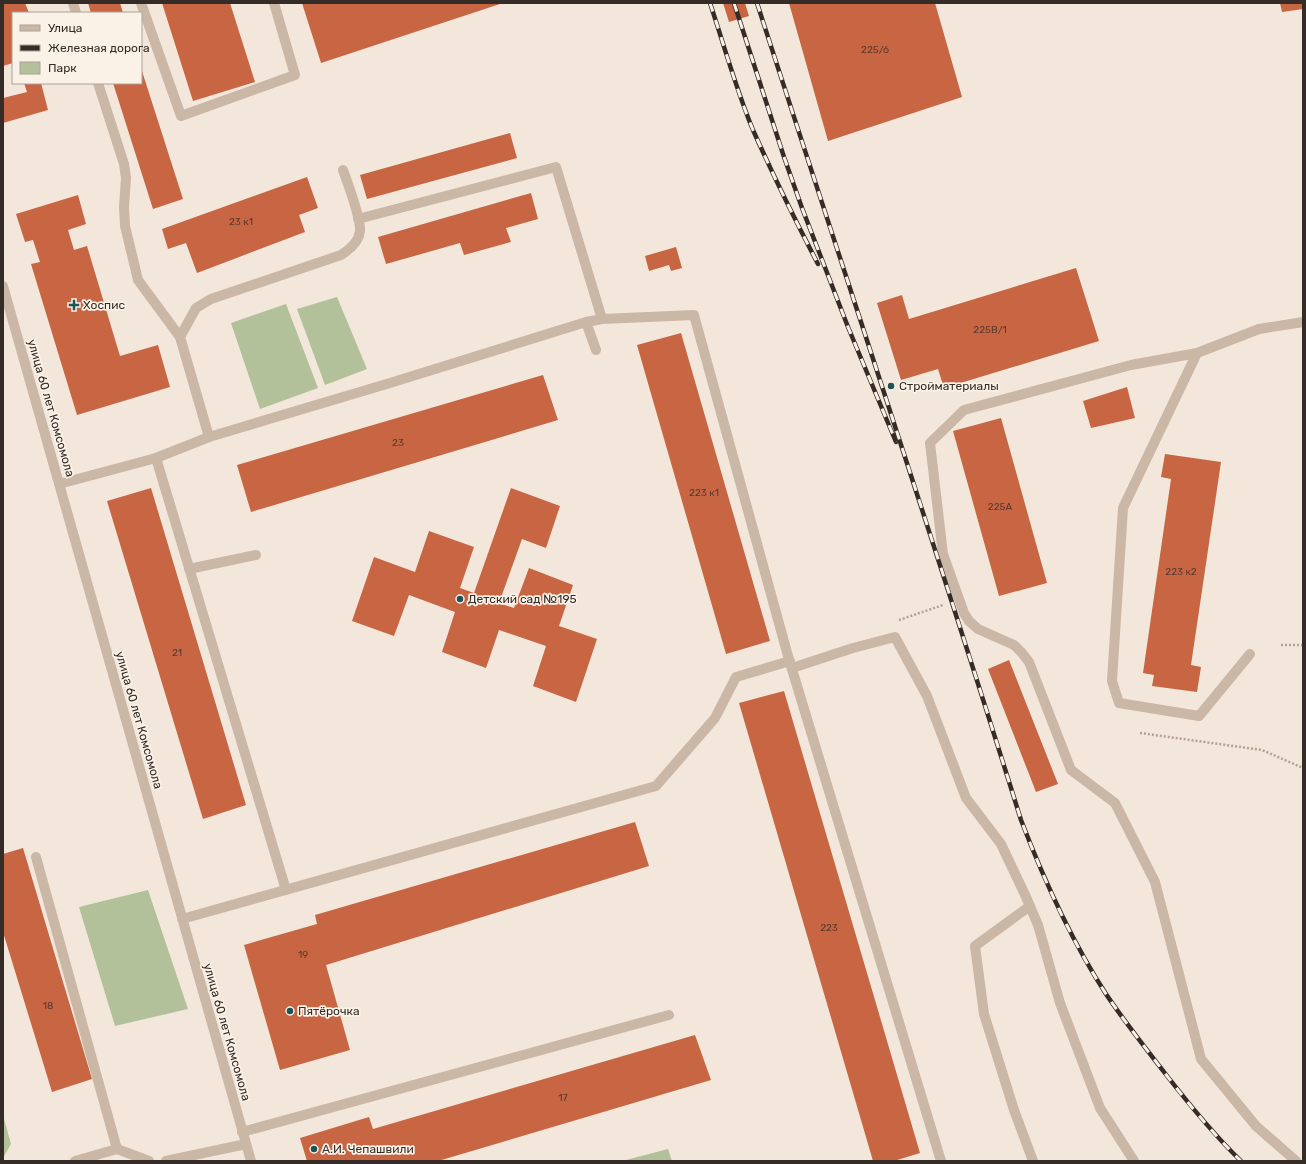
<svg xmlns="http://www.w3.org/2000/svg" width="1306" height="1164" font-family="Rubik,sans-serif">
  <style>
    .green { fill: #b3c19a }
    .building { fill: #c86543 }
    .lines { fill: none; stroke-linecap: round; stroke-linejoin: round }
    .path { stroke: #b6a190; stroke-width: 2.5; stroke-dasharray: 2 2; stroke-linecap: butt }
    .lane { stroke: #cab7a6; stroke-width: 10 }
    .street { stroke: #cab7a6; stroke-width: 10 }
    .rail-casing { stroke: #362c27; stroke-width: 4.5 }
    .rail { stroke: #faf1e7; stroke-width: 3; stroke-dasharray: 9; stroke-linecap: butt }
    .poi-dot { fill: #1c5358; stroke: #faf1e7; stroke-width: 1.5 }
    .labels { text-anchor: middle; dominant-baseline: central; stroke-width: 3.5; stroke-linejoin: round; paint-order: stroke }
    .number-label { font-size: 10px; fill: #5a3a2e }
    .poi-label { font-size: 12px; fill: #362c27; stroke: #faf1e7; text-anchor: start }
    .street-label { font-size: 12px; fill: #362c27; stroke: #faf1e7 }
  </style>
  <rect width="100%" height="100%" fill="#f2e7da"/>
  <path class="green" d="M337,297L367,369L325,385L297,309Z
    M286,304L318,388L260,409L231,323Z
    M148,890L188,1009L115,1026L79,907Z
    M3,1115L11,1144L3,1158Z
    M668,1149L672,1161H622Z"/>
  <path class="building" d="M3,3H25L29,13H13V63L3,66Z
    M88,3H120L123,13H91Z
    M162,3H230L255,82L193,101Z
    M302,3H503L321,63Z
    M723,3H745L749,16L729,22Z
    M789,3H935L962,97L828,141Z
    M1280,3H1303V9L1282,12Z
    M141,68L183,199L153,209L113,83H141Z
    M24,83H41L48,110L3,123V98L27,92Z
    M510,133L517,158L367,199L360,175Z
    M307,177L318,208L299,215L305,232L197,273L186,243L168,249L162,229Z
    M531,193L538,219L506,228L511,242L464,255L460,243L386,264L378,237Z
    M78,195L86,224L68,230L74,250L87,246L120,356L158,345L170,387L77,415L31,264L40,262L33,240L25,242L16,214Z
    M676,247L682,268L671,271L669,265L649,271L645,256Z
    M1076,268L1099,341L944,388L938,369L901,380L877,303L902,295L909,319Z
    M681,333L770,641L726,654L637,345Z
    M543,375L558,420L251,512L237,465Z
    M1127,387L1135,418L1091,428L1083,401Z
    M1001,418L1047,583L999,596L953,431Z
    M1165,454L1221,462L1191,665L1201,667L1197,692L1152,686L1154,675L1143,673L1171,479L1161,477Z
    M151,488L246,805L203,819L107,501Z
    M511,488L560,506L546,548L522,539L499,603L514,608L529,568L573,585L559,626L597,639L576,702L533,686L546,646L499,630L486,668L442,652L455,612L409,595L394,636L352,621L374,557L415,572L429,531L474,547L460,588L474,593Z
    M1009,660L1058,784L1036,792L988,669Z
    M784,691L920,1153L894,1161H873L739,703Z
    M635,822L649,866L326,965L350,1050L280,1070L244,945L317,924L315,915Z
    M23,848L92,1079L52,1092L3,932V854Z
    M695,1035L711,1080L438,1161H307L300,1138L369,1117L373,1129Z"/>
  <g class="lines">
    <path class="path" d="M899,620L943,605
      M1281,645H1303
      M1140,733L1262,750L1303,768"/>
    <path class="lane" d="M73,3L76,13
      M141,3L181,116L295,75L274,3
      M98,83L124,164L126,178L124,207L125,226L138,280L180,337L209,437
      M358,219L556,167L602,319
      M180,337L196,308L211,299L341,255C349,250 359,242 360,231C361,218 348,184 343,170
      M1197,353L1123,508L1112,681L1119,703L1199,716L1250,654
      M156,458L286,890
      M189,569L256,555
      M792,668L853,648L895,637L927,696L966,798L1001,844L1026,897L1038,925L1060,1003L1100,1108L1134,1161
      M36,857L117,1149
      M1030,906L975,946L984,1014L1014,1110L1033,1161
      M1296,1161L1256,1126L1201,1059L1155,882L1115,803L1071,770L1029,662L1022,653L1014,645L978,629L969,621L964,613L943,554L930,443L964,410L1131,365L1197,353L1259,329L1303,322"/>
    <path class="street" d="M3,286L251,1161
      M586,322L596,350
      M59,484L156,458L209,437L390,383L586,322L602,319L694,315L788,656L941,1161
      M182,919L656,786L715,718L736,677L790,661
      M242,1132L669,1015
      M75,1161L117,1149L149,1161
      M166,1161L246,1144"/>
    <g class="rail-casing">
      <path id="rail" d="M710,3C724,45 736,89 753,130C773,175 795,220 818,264
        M734,3L784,157L802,208L848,327L896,442
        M757,3C845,275 936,547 1021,820C1044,880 1071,940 1106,994C1124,1021 1144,1046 1164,1072C1188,1103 1213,1134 1241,1161"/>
    </g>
    <use href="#rail" class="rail"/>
  </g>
  <g class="poi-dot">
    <path d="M72 299h4v4h4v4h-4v4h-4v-4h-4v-4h4z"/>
    <circle cx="891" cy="386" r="4"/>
    <circle cx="460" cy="599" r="4"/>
    <circle cx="290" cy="1011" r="4"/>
    <circle cx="314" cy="1149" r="4"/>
  </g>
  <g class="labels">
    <g class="number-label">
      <text x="875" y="50">225/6</text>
      <text x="241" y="222">23 к1</text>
      <text x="990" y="330">225В/1</text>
      <text x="398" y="443">23</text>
      <text x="704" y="493">223 к1</text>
      <text x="1000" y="507">225А</text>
      <text x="1181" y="572">223 к2</text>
      <text x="177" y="653">21</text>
      <text x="829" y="928">223</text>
      <text x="303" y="955">19</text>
      <text x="48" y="1006">18</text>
      <text x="563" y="1098">17</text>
    </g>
    <g class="poi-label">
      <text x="83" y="305">Хоспис</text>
      <text x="899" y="386">Стройматериалы</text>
      <text x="468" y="599">Детский сад №195</text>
      <text x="298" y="1011">Пятёрочка</text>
      <text x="322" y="1149">А.И. Чепашвили</text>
    </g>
    <g class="street-label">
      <text transform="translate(51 408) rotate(74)">улица 60 лет Комсомола</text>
      <text transform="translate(139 720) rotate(74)">улица 60 лет Комсомола</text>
      <text transform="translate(227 1032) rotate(74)">улица 60 лет Комсомола</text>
    </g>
  </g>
  <rect width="1306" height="1164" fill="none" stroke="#362c27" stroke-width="8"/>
  <rect x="12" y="12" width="130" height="72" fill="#faf1e7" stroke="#aca29a"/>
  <rect x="20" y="25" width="20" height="6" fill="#cab7a6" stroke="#aca29a"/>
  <text x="48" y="32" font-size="12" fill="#362c27">Улица</text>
  <rect x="20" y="45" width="20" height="6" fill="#362c27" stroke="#aca29a"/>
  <text x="48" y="52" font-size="12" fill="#362c27">Железная дорога</text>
  <rect x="20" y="62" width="20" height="12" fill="#b3c19a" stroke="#aca29a"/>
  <text x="48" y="72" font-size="12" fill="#362c27">Парк</text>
</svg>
